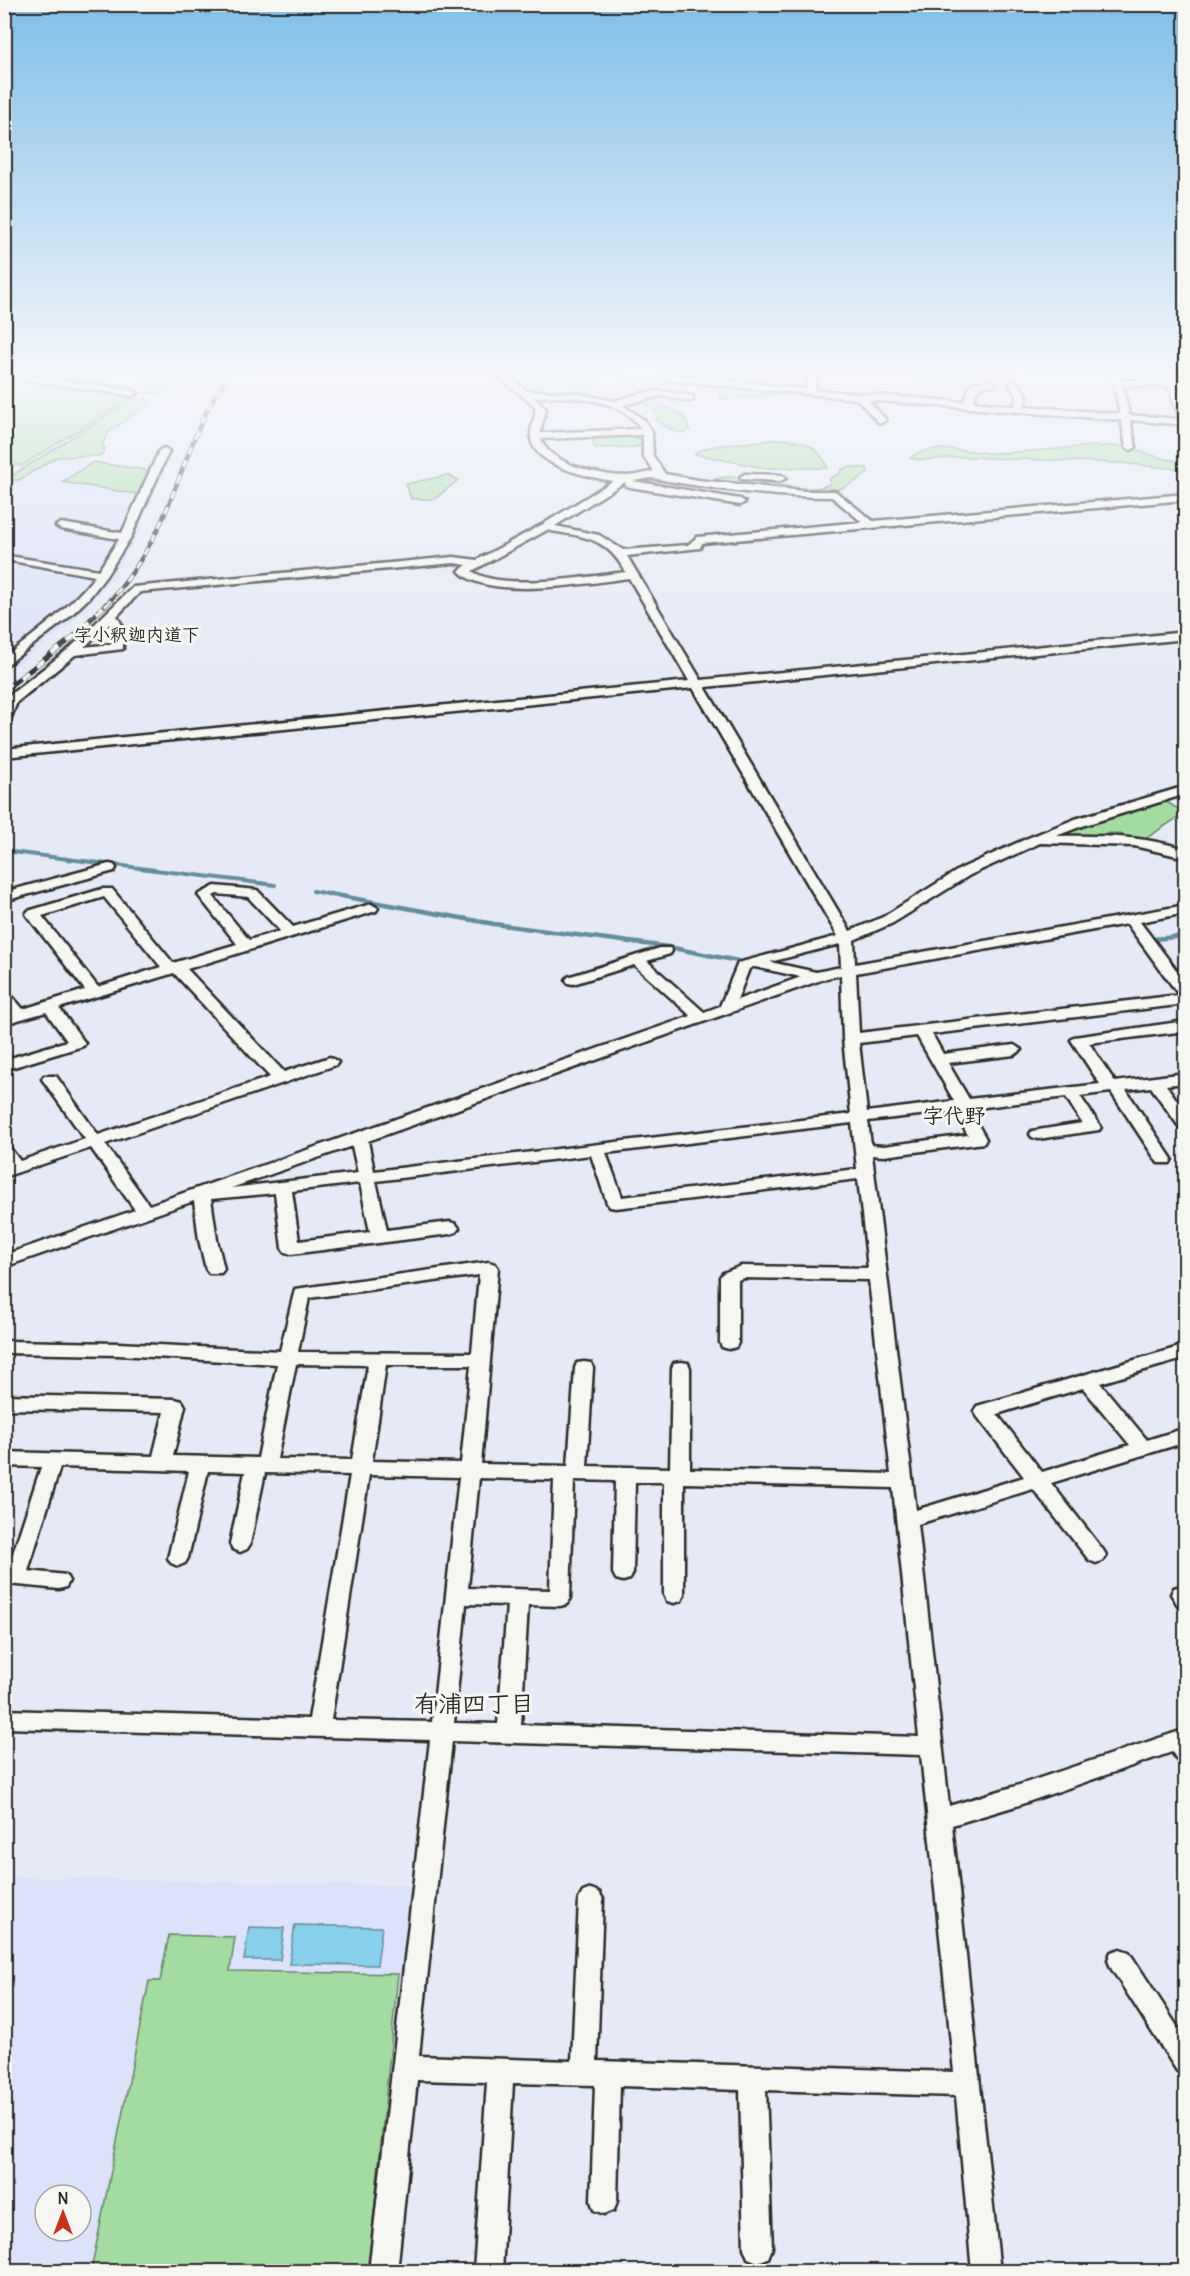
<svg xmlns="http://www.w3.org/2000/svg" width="1190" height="2276" font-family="Delius,'Klee One',sans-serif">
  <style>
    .built { fill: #dbe2f9; fill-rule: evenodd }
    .green { fill: #a2dca1; stroke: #668466; stroke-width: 1.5 }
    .water { fill: #88cfe9; stroke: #638d9d; stroke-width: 1.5 }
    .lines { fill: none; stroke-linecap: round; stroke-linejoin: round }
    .stream-far1 { stroke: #638d9d; stroke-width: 4 }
    .stream { stroke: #638d9d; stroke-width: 4.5 }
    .minor-casing { stroke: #2b2b2b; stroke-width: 5 }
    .minor { fill: #f6f6f2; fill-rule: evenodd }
    .rail-far1-casing { stroke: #2b2b2b; stroke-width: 4.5 }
    .rail-casing { stroke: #2b2b2b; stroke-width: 5 }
    .rail-far1 { stroke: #f6f6f2; stroke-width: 3; stroke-dasharray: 8; stroke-linecap: butt }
    .rail { stroke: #f6f6f2; stroke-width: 4; stroke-dasharray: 10; stroke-linecap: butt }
    .labels { text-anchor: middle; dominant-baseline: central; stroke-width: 6; stroke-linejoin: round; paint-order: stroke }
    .far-quarter-label { font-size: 18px; font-weight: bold; fill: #2b2b2b; stroke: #f6f6f2 }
    .quarter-label { font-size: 21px; font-weight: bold; fill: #2b2b2b; stroke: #f6f6f2 }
    .near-neighbourhood-label { font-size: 24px; font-weight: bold; fill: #2b2b2b; stroke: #f6f6f2 }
  </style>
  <rect width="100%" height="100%" fill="#e6eaf6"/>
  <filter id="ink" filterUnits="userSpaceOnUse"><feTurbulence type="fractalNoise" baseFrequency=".0167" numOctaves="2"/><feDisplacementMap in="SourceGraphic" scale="12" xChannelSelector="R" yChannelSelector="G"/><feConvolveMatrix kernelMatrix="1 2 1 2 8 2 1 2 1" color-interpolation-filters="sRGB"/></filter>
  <g filter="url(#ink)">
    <path class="built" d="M63,456L94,461L60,482L154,499L132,547L114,577L72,623L5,674L4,464L40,470Z
      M5,1877L418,1886L375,2271L5,2272ZM45,2195H81V2231H45Z"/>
    <path class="green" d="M138,373H219L216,376C210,378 204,378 197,380C175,385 171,397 146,392L157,381L145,379L150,375Z
      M507,373H544L599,384C586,399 555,391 536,391L529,390Z
      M919,373H978L969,374L965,381H921Z
      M4,375L135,395L21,466L5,463Z
      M720,384L787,391V394L722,400L716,388Z
      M146,399L150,403L108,433L102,445L105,448L103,453L98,456L57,457L19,480H5L114,411L131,401Z
      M648,399L683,415L690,430C678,438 668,427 657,421L658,417L655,411L640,400Z
      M627,434L642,440L643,444L636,447L595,448L591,436Z
      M775,439C800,439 818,444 828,468H764L695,454C706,442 756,444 775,439Z
      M1094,446H1123L1165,459L1185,462L1186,469C1162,469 1140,464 1117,463C1068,460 1019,460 970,457C950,456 929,463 910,458C928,441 972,453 996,453C1029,452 1062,448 1094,446Z
      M93,462L145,470L148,472L139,493L136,494L62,482Z
      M849,467L867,468L868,473C849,486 840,491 817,493L722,484L716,479C748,469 797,499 830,484V478L839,474L842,469Z
      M448,475L458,480L435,499H411L406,484Z
      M1160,801H1165L1185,813L1142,841L1125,839L1123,834L1109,833L1107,838H1047Z
      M169,1935L235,1937L230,1971L398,1974L368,2271H91L149,1981H160Z"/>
    <path class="water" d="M295,1925L382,1927L377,1965L289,1964Z
      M249,1927L284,1928L280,1960H244Z"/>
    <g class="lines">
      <path class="stream-far1" d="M4,851L275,885
        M313,891L338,896"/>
      <path class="stream" d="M330,894L494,924L668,947L738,961
        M1153,939L1186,936"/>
      <g class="minor-casing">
        <path id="minor" d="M4,373L133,390L138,393L133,396L4,377Z
          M494,373H504L527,391L575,393L615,401L641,393L661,391L693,396V400L690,401L661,396L623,405L644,420L652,432L653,456L665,474L698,480L804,491H835L873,521L1186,494V500L702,543L700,548L627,556L701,680L1186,632V639L705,687L850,931L883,917L960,869L1028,838L1075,819L1186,786V794L1085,825L1056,836C1100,835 1143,836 1186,849V858L1134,846L1040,843L970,875L893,923L854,940L855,964L1186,905V913L1140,922L1186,983V1004L932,1034L943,1054L1014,1045L1022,1050L1014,1055L948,1063L969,1099L1100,1084L1071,1040L1074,1037L1186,1021V1031L1089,1043L1115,1082L1186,1073V1083L1166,1085L1186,1113V1130L1180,1128L1151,1087L1126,1090L1172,1159L1170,1163H1158L1111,1092L1080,1096L1101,1127L1099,1130L1038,1139L1032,1137L1030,1134L1032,1131L1082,1123L1066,1097L969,1109L986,1139L984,1143L884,1156L872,1155L916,1510L1024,1477L977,1416L974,1411L977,1406L1186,1345V1358L1100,1383L1147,1440L1186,1428V1442L1051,1483L1103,1550L1106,1555L1103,1560L1096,1563L1089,1560L1033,1489L918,1524L949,1806L1016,1786L1186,1729V1763L1178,1761L1172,1752L1016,1806L952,1825L1000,2272H972L956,2096L766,2090L772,2248L768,2258L758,2262L748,2258L744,2248L740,2090L620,2086L617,2201L614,2210L604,2214L594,2210L591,2201L595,2085L513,2083L502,2272H474L487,2082L417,2080L397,2272H369L430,1740L4,1728V1710L309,1719L350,1475L265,1473L250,1544L247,1549L240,1552L233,1549L230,1544L245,1472L208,1471L188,1558L185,1563L178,1566L171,1563L168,1558L189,1471L60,1467L28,1571L66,1575L69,1581L66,1587L59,1589L8,1584L5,1578L41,1467L4,1466V1452L153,1456L164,1412L4,1409V1395L175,1399L182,1401L185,1406L173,1456L258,1458L277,1364L118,1355L4,1353V1341L118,1343L280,1351L295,1289L489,1262L495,1264L498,1268L481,1464L568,1466L575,1368L577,1363L584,1362L591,1363L593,1368L587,1466L670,1468L672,1368L674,1363L681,1362L688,1363L690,1368V1469L891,1474L869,1280L743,1278L738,1280V1343L736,1347L729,1349L722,1347L720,1343V1277L723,1273L741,1266L868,1268L858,1179L616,1208L610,1207L607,1203L591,1155L376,1181L387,1230L450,1222L456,1224L459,1228L456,1232L450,1234L291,1254L285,1252L282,1248L275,1193L211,1199L217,1240L224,1269L221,1273H209L206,1269L199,1240L194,1201L4,1267V1255L135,1210L91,1148L4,1177V1147L10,1148L20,1161L85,1139L42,1079L44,1076H56L98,1135L270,1077L174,973L59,1008L85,1043L83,1046L4,1070V1060L67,1041L46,1012L4,1024V1015L10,1013L4,1007V992L9,993L23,1009L85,990L28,917L26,914L28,911L102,889H112L173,963L237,944L198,895L215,886L257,890L293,927L371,904L378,908L376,911L187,969L284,1072L330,1057L338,1062L336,1065L105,1144L149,1205L691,1016L634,965L573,984L568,983L566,980L568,977L660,948H670L672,951L670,954L647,961L704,1012L720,1006L738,963L838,936L693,688L4,757V749L689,681L629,578C591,583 486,601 459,571L467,565L454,563L140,592L117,616L123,627V649L75,655L17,702L10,720L4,724V701L7,697L70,648L133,587L454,557L477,560L545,523L613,481C590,477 536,467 531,439C529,428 537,417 535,406ZM534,397C568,396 621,397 641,429L540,433L546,409ZM643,435V456L654,471C645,473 635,476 626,476C602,476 548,464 541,439ZM652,478C711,489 772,497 832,497L862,522L697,537L688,545L623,550L599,535L555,526L625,482L626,486L630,487L740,505L745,502L740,499L633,481ZM547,530C586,538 604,535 626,572C590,576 500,592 472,571ZM110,624L113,644L84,647L107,626ZM217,894L248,897L280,931L249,940L213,896ZM104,897L161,967L98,987L42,916ZM1127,924L1179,995L859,1033L856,973ZM840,944L841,967L816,972L770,962ZM753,967H755L801,977L737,1000L749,969ZM841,975L843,1039L851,1114L374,1171L368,1141L827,978ZM917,1036L954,1101L867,1112L859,1043ZM954,1111L968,1135L884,1146L871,1145L868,1121ZM852,1123L857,1169L622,1197L606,1153ZM352,1146L358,1173L231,1188ZM360,1183L370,1232L299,1241L292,1191ZM479,1275L472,1353L298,1352L309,1298ZM296,1364L368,1365L352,1460L277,1459ZM386,1365H471L461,1463L372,1461ZM1083,1388L1130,1445L1042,1472L997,1414ZM369,1475L459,1477L432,1722L331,1720ZM479,1478L554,1480L550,1590L468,1588ZM574,1480L615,1481L613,1573L616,1579L623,1581L630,1579L633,1573L635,1482H664V1595L667,1601L674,1603L681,1601L684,1595V1483L893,1488L919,1737L521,1725L528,1605L560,1606L567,1604L570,1598ZM466,1604L507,1605L498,1724L454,1723ZM452,1741L921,1755L954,2072L597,2061L603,1899L599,1892L591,1889L583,1892L579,1899L572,2061L419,2056Z
          M623,373H656L805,389L810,373H819L814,390L964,402L971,384L990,380L995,383L993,385L978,388L973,402L1015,406L1017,396L1009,384L1014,381L1017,382L1027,396L1024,406L1120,414L1113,383L1107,373H1116L1121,380H1166L1164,373H1172L1175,380H1186V386H1177L1186,407V425L1130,420L1136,447L1131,450L1126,447L1121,420L868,400L886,420L881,423L878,422L857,399L627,376ZM1123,386H1168L1180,419L1129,415Z
          M164,448L169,451L131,537L106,576L89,598L68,618L4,667V658C37,632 69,609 95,576L12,561L7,558L8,556L99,570L119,539L61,529L56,526L61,523L122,533L159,451Z
          M745,474L781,475L786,478L781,481L741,479L740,477Z
          M109,864L114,865L116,868L114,871L4,901V892Z
          M1181,1586L1186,1587V1609L1179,1607L1171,1594L1174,1588Z
          M1120,1949L1129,1952L1186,2040V2075L1177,2071L1111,1968L1108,1960L1111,1952Z"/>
      </g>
      <use href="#minor" class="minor"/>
      <g class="rail-far1-casing">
        <path id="rail-far1" d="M105,606C126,584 143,558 157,531C183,478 194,421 230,373"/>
      </g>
      <g class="rail-casing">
        <path id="rail" d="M4,690L71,639L106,604"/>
      </g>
      <use href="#rail-far1" class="rail-far1"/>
      <use href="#rail" class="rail"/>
    </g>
  </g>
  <linearGradient id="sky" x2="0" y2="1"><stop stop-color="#81bfe8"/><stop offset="0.54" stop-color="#f4f6fb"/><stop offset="1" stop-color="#f4f6fb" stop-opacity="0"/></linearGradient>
  <rect width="1190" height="692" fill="url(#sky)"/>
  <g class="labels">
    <g class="far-quarter-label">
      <text x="137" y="634">字小釈迦内道下</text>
    </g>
    <g class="quarter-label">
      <text x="954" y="1115">字代野</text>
    </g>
    <g class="near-neighbourhood-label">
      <text x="474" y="1703">有浦四丁目</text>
    </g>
  </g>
  <rect width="1190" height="2276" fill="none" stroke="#f6f6f2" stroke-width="24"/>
  <rect x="12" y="12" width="1166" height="2252" fill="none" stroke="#2b2b2b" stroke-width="2" filter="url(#ink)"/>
  <g transform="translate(63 2213)"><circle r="28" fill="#f6f6f2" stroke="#a5a5a2" stroke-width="1.5"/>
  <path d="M0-4.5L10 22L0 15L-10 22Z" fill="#c8321e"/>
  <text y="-9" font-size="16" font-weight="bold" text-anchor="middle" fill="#2b2b2b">N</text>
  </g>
</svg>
